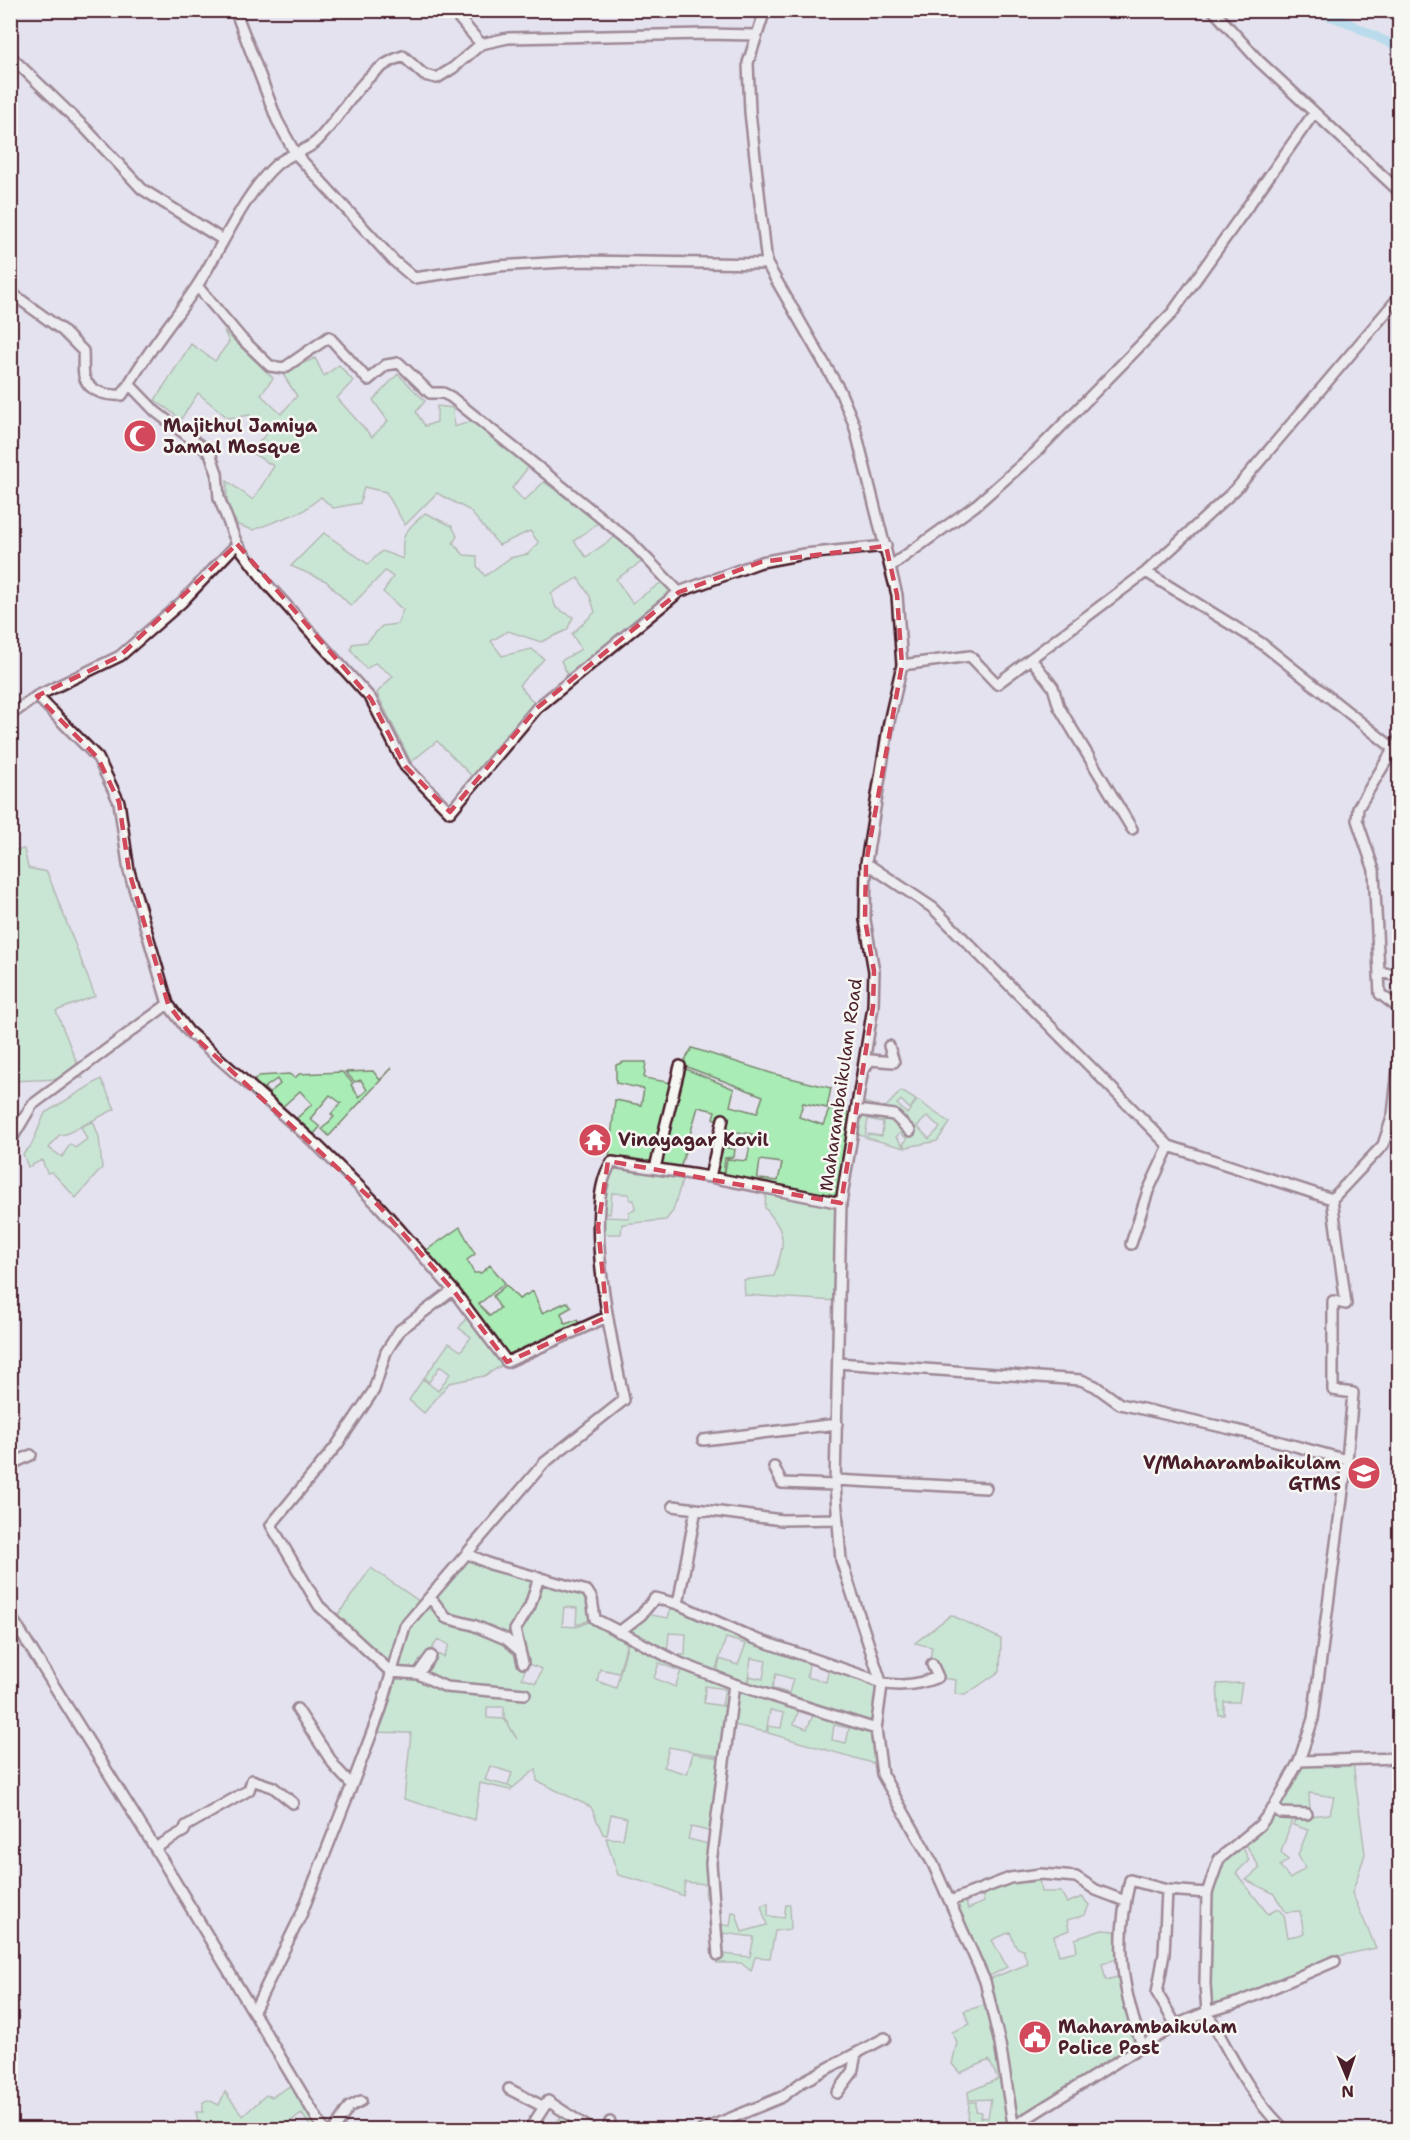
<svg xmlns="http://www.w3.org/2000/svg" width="1410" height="2140" font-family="'Shantell Sans',sans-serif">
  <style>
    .green { fill: #a9ecb6; stroke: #7a8670; stroke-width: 1.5; fill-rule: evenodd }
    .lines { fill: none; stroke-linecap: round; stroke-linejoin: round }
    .canal { stroke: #87d3e8; stroke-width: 9 }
    .minor-casing { stroke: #4a1f2b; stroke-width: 14 }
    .minor { stroke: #f6f6f2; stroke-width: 9 }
    .marked { fill: none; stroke: #d1495b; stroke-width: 4.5; stroke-dasharray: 12 8; stroke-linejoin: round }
    .labels { text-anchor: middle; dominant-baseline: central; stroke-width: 5; stroke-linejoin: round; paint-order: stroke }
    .poi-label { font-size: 18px; font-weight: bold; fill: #4a1f2b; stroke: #f6f6f2; text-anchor: start }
    .street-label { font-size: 18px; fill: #4a1f2b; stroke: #f6f6f2 }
  </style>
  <rect width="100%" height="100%" fill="#e4e2ee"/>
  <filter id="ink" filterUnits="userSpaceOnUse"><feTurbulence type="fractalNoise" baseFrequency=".0167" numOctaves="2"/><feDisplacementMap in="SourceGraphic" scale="12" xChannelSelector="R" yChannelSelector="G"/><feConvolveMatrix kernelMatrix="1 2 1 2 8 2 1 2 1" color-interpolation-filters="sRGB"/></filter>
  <g filter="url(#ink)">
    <path class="green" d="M224,331L273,378L261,395L281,414L297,396L282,373L315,358L324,376L339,365L353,381L337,398L372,437L388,421L373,400L398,374L425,401L416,412L425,426L437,422V406L453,408L454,427L473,421L530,465L512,488L524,501L544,482L599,522L574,541L586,557L615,537L643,561L616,579L632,603L662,582L671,592L568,675L561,661L581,649L572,634L595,612L590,596L578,578L551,593L556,608L573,617L567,630L541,642L508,631L491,641L502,656L532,649L544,659L519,685L534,703L492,753L475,779L437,741L411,762L377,693L393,676L375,663L366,669L351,650L352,644L367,642L382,626L397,624L403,610L383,592L393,577L385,571L351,606L326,581L291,566L324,533L368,564L382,551L403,559C401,532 405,532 425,513L452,526L457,536L453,543L464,555L477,556V566L485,576L510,558L528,554L539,543L530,531L499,545L469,510L437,493L405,525L386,492L364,487L360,503L333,508L321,497L303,511L253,530L238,525L227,508V481L253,500L274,466L250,452L269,431L250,415L228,418L198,393L181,419L155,400L191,344L215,361L229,342Z
      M24,849L28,868L47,872L95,996L56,1011L83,1078L11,1081L10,891H14L15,880L11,875V851Z
      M692,1048L774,1074L831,1088L827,1108L803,1103L799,1117L823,1125L829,1110L854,1113L839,1201L759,1184L760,1179L778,1181L782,1163L760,1160L757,1183L724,1178L727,1159L747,1161L752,1134L729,1131L727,1148L735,1149L734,1157L725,1158L723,1178L712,1176L719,1121L713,1118L715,1111L698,1107L680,1169L657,1166L681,1067L734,1089L730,1106L757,1113L763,1096L682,1065Z
      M624,1062H646L644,1078L673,1083L653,1166L609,1158L615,1100L641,1105L644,1089L616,1083V1065Z
      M392,1068L329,1136L322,1129L334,1117L331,1114L341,1103L330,1095L310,1119L320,1127L313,1135L322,1144L295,1120L312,1104L300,1091L280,1109L262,1092L265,1089L269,1093L280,1084L277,1079L261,1090L252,1083L259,1076L289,1074L295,1078L299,1074L342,1072L353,1083L351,1085L359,1097L367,1090L361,1080L355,1082L345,1072L373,1071L380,1080Z
      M101,1079L115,1109L66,1134L59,1135L49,1148L62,1157L70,1144L75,1148L87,1139L81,1127L93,1121L99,1137L102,1168L76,1198L52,1172L47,1173L42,1160L28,1167L23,1154L31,1146L45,1113Z
      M901,1091L916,1100L910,1109L901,1100L897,1104L907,1114L917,1100L950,1123L937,1141L907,1147L903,1144L907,1139L900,1133L896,1137L905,1148L867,1138L868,1134L882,1136L883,1122L868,1119L865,1137L854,1133L858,1112L894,1114L858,1109L859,1101L885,1108ZM928,1116L940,1128L929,1139L917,1126Z
      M613,1163L684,1174L673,1211L666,1220L622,1224L621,1234H601L602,1217L629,1218V1212L635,1210L634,1200H630L629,1194L612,1193L610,1214L602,1213L607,1170Z
      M766,1190L839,1204L837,1301L745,1295L744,1280L774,1276C784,1244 789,1235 765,1208Z
      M460,1227L475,1254L467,1260L474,1273H481L490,1265L505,1283L479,1304L490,1316L500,1308L493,1296L506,1285L519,1299L533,1291L542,1313L567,1302L572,1307L561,1313L565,1324L577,1320L580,1325L509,1359L424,1252Z
      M469,1314L506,1363L484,1376L449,1383L424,1413L409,1400L423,1379L438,1391L450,1374L440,1366L429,1382L424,1378L449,1343L461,1351L471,1337L459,1328Z
      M468,1556L490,1565L537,1579L529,1605L514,1631L521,1665L526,1667L522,1678L536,1683L542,1669L525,1663L517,1631L531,1607L540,1579L585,1592L591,1600L593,1619L576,1625L577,1608L564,1607L562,1626L576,1627L594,1620L628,1638L619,1673L600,1669L597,1681L616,1688L629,1639L682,1666L680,1671L659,1663L654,1678L675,1687L683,1666L732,1686L729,1706L722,1705L725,1689L705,1686L704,1703L729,1707L723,1757L669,1747L664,1767L687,1774L693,1753L723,1759L713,1832L691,1827L688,1839L712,1845V1898H705L706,1884L685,1882L683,1896L663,1887L618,1875L606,1838L623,1839L627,1818L611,1814L607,1835L603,1834L591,1807L537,1781L536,1769L510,1790L480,1783L475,1820L404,1799L411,1733L373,1732L391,1673L417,1675L446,1689L526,1696V1692L446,1686L420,1673L432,1652L444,1657L449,1645L438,1639L417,1673L392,1670L407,1627L430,1600L446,1620L473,1626L512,1647L514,1645L507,1638L473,1624L447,1617L432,1597ZM487,1707H504V1717L517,1739L504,1719L487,1718ZM490,1766L512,1773L508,1785L512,1787L485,1780Z
      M371,1568L423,1604L404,1625L390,1669L335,1619Z
      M651,1606L650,1615L668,1618L671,1606L828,1668L809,1663L807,1677L826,1682L830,1664L881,1686L875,1727L773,1692L774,1689L789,1693L793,1679L776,1674L771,1691L750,1685L749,1676L763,1679L766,1661L751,1658L747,1685L716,1676L720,1659L738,1665L746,1644L726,1638L714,1675L668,1654L685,1655L686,1634L669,1633L667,1653L621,1633Z
      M951,1615L1001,1639L1000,1671L965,1695L955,1694L956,1680L942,1678L934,1662L930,1660L932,1647L915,1643Z
      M1242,1683L1239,1702H1224V1715H1219L1217,1684Z
      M734,1686L800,1707L794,1724L807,1729L815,1711L850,1722L848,1728L834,1725L832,1740L846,1743L851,1722L875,1730L879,1765L768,1733V1726L781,1728L784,1713L770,1710L766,1732L730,1724Z
      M1353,1763L1365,1854L1352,1893L1376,1948L1334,1957L1236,1999L1210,2006V1894L1222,1862L1242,1846L1249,1860L1236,1873L1268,1914L1278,1909L1284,1915L1288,1937L1304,1934L1300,1911L1286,1912L1273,1893L1246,1880L1260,1868L1245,1843L1273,1811L1292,1820L1281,1852L1288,1860L1280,1866L1290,1879L1305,1868L1298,1855L1308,1830L1293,1825L1296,1817L1330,1814L1334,1797L1309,1793L1310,1812H1292L1277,1806L1300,1765Z
      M1039,1877L1041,1892H1061L1067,1903L1082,1897L1089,1905L1085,1915L1067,1920L1069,1930L1054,1936L1059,1955L1077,1951L1075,1939L1102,1930L1115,1931L1119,1958L1102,1964L1106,1980L1121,1976L1140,2044L1015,2123L987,1980L1028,1964L1023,1950L1016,1947L1010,1932L992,1940L1007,1967L986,1978L952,1902L964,1897L968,1909L984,1902L982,1892L1010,1881Z
      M768,1903V1916L784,1918L786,1905H790L791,1929L775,1931L770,1958L755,1957L751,1971L741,1963H717L716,1957L723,1954L750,1957L754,1937L724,1933L721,1951L717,1924L730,1926L732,1912L736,1913L742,1932L767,1925L761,1906Z
      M989,2004L1012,2125L968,2122L969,2102H976V2111L981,2112L980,2117L988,2118L991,2099L969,2100L968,2092L998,2079L989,2060L960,2073L952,2064L957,2042L952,2032L970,2024L964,2011Z
      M295,2083L321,2129H312L302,2114L285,2124L287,2129L190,2130L198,2122L196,2112H203V2102L208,2100L219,2105L225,2092L243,2116L266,2095L272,2097Z
      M563,2115L575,2121L569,2129L532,2130L540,2119L551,2128Z"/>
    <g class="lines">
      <path class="canal" d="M1312,10L1346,22L1400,48"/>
      <g class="minor-casing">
        <path id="minor" d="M235,10L277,120L295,153L394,261L414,278L498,266L581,261L767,264
          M452,10L481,44
          M765,10L748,63L750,112L767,264L839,389L854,424L897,595L902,665L889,722L866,863L865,920L874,971L873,1007L841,1203L835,1485L841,1560L882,1685L876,1729L882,1774L933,1864L985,1981L1000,2044L1014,2130
          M1213,10L1258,60L1400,192
          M756,35L705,34L508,38L481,44L453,68L437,78L424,75L403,56C362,69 346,112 317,141C307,151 289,154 277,164C245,192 221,249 197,286C175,319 149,349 129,384L156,412L210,453L217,473L219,498L237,544L267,584L371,699L405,766L450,812L537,708L679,592L761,562L804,554L886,546
          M10,56L86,129L142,189L223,240
          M197,286L241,338L270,366L284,368L329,337L368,380L386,365L399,363L430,393H443L451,397L631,542L679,592
          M10,292L62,330L83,351C84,359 82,373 85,379C91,393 109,396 122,395L129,384
          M1399,520H1400
          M891,566L976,505L1036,452L1172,313L1314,113
          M1146,572L1261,643L1393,748
          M1032,660L1053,687L1059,707L1132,829
          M902,665L970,656L997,684L1146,572L1236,489L1400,296
          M37,696L98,758L119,802L129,871L168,1004L188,1031L317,1145L379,1206L453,1290L507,1362L607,1317
          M10,715L37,696L120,656L182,602L237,544
          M1400,738L1358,808L1357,820L1374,870L1380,994L1400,1009
          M866,863L933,908L1169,1146L1332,1199L1383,1145L1393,1115L1400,1050
          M1379,972L1400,976
          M865,1068L870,1060L894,1062L889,1046
          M857,1110L894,1115L910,1131
          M10,1142L32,1105L168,1004
          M655,1168L680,1066
          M710,1177L723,1119
          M1131,1244L1148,1191L1169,1146
          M838,1363L1081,1380L1095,1386L1120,1404L1240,1431L1347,1460
          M703,1440L837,1424
          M10,1465L31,1455
          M774,1467L782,1483L835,1485
          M835,1480L986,1488
          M696,1509L782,1520L837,1519
          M468,1554L490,1564L587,1591L592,1599L595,1619L680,1663L734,1684L876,1729
          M430,1597L446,1618L473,1625L506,1639L520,1651
          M678,1604L753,1638L867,1677C888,1689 916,1686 938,1677L932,1664
          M10,1615L155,1848L324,2130
          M619,1632L641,1615L655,1598L678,1604L696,1509L673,1506
          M431,1656L418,1674L391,1672L319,1606L271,1525L337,1445L374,1390L386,1352L400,1330L453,1290
          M523,1663L515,1630L530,1606L539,1577
          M418,1674L446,1687L525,1694
          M297,1709L336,1768L352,1785
          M1299,1761L1400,1758
          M1274,1807L1281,1813L1307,1814
          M155,1848L184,1831L186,1826L249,1790L252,1780L273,1787L293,1803
          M1167,1890L1164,1954L1157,1993L1176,2025
          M950,1901L1010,1878L1041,1874L1076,1877L1096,1890L1125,1901
          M718,1955L711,1863L734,1684
          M254,2011L301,1915L352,1785L381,1709L405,1626L544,1463L624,1400C613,1348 580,1205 612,1162L710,1177L841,1203
          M1142,2045C1121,1986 1115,1942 1130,1880L1167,1890L1207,1893
          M509,2089L544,2107
          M837,2093L852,2073L856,2054
          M1014,2126L1176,2025L1207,2012L1205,1984L1207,1893L1219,1859L1260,1825L1274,1807L1299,1761L1313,1719L1347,1460L1353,1393L1333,1390V1301L1346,1304L1332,1199
          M334,2130L349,2107L361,2101
          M529,2130L548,2101L592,2130
          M608,2130L610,2122
          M702,2130L782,2097L802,2082L885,2038
          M1285,2130C1250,2097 1230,2054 1207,2012L1240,2002L1335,1961"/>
      </g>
      <use href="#minor" class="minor"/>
    </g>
  </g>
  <path d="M0 0H1410V2140H0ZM237,544L371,699L405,766L450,812L537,708L679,592L761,562L886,546L897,595L902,665L866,863L865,920L874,971L873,1007L841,1203L608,1161L598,1227L607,1317L507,1362L453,1290L379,1206L188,1031L168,1004L129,871L119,802L98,758L37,696L120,656Z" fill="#e4e2ee" fill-opacity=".55" fill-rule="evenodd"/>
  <path class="marked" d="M237,544L371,699L405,766L450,812L537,708L679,592L761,562L886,546L897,595L902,665L866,863L865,920L874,971L873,1007L841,1203L608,1161L598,1227L607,1317L507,1362L453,1290L379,1206L188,1031L168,1004L129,871L119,802L98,758L37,696L120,656Z"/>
  <defs>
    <g id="mosque-disc" transform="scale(1.725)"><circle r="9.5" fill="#d1495b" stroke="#f6f6f2"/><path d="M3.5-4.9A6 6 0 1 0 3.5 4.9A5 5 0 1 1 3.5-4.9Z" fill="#fff"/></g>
    <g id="temple-disc" transform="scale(1.725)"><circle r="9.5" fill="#d1495b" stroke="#f6f6f2"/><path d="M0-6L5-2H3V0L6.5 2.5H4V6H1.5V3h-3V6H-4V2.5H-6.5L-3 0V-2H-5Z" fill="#fff"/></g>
    <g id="school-disc" transform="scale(1.725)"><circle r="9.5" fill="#d1495b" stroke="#f6f6f2"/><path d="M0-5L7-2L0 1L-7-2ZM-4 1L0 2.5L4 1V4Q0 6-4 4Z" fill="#fff"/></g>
    <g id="civic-disc" transform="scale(1.725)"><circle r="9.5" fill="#d1495b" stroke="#f6f6f2"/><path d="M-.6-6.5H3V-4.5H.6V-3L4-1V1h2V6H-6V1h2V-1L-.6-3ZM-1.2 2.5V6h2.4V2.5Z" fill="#fff"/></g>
  </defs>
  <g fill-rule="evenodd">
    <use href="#mosque-disc" x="140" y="436"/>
    <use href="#temple-disc" x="595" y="1140"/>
    <use href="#school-disc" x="1364" y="1473"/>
    <use href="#civic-disc" x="1035" y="2037"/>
  </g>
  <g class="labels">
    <g class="poi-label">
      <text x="163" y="426">Majithul Jamiya<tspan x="163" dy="21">Jamal Mosque</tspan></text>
      <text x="618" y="1140">Vinayagar Kovil</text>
      <text x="1341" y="1463" text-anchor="end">V/Maharambaikulam<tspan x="1341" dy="21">GTMS</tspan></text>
      <text x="1058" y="2027">Maharambaikulam<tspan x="1058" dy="21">Police Post</tspan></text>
    </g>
    <g class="street-label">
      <text transform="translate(841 1085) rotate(-82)">Maharambaikulam Road</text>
    </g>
  </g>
  <rect width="1410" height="2140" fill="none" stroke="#f6f6f2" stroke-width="36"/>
  <rect x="18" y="18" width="1374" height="2104" fill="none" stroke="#4a1f2b" stroke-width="2" filter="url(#ink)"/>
  <g transform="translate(1347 2077) rotate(178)" stroke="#f6f6f2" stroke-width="4.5" paint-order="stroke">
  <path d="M0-4.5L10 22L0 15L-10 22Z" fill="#4a1f2b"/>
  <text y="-9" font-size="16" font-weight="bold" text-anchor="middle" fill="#4a1f2b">N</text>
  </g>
</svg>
